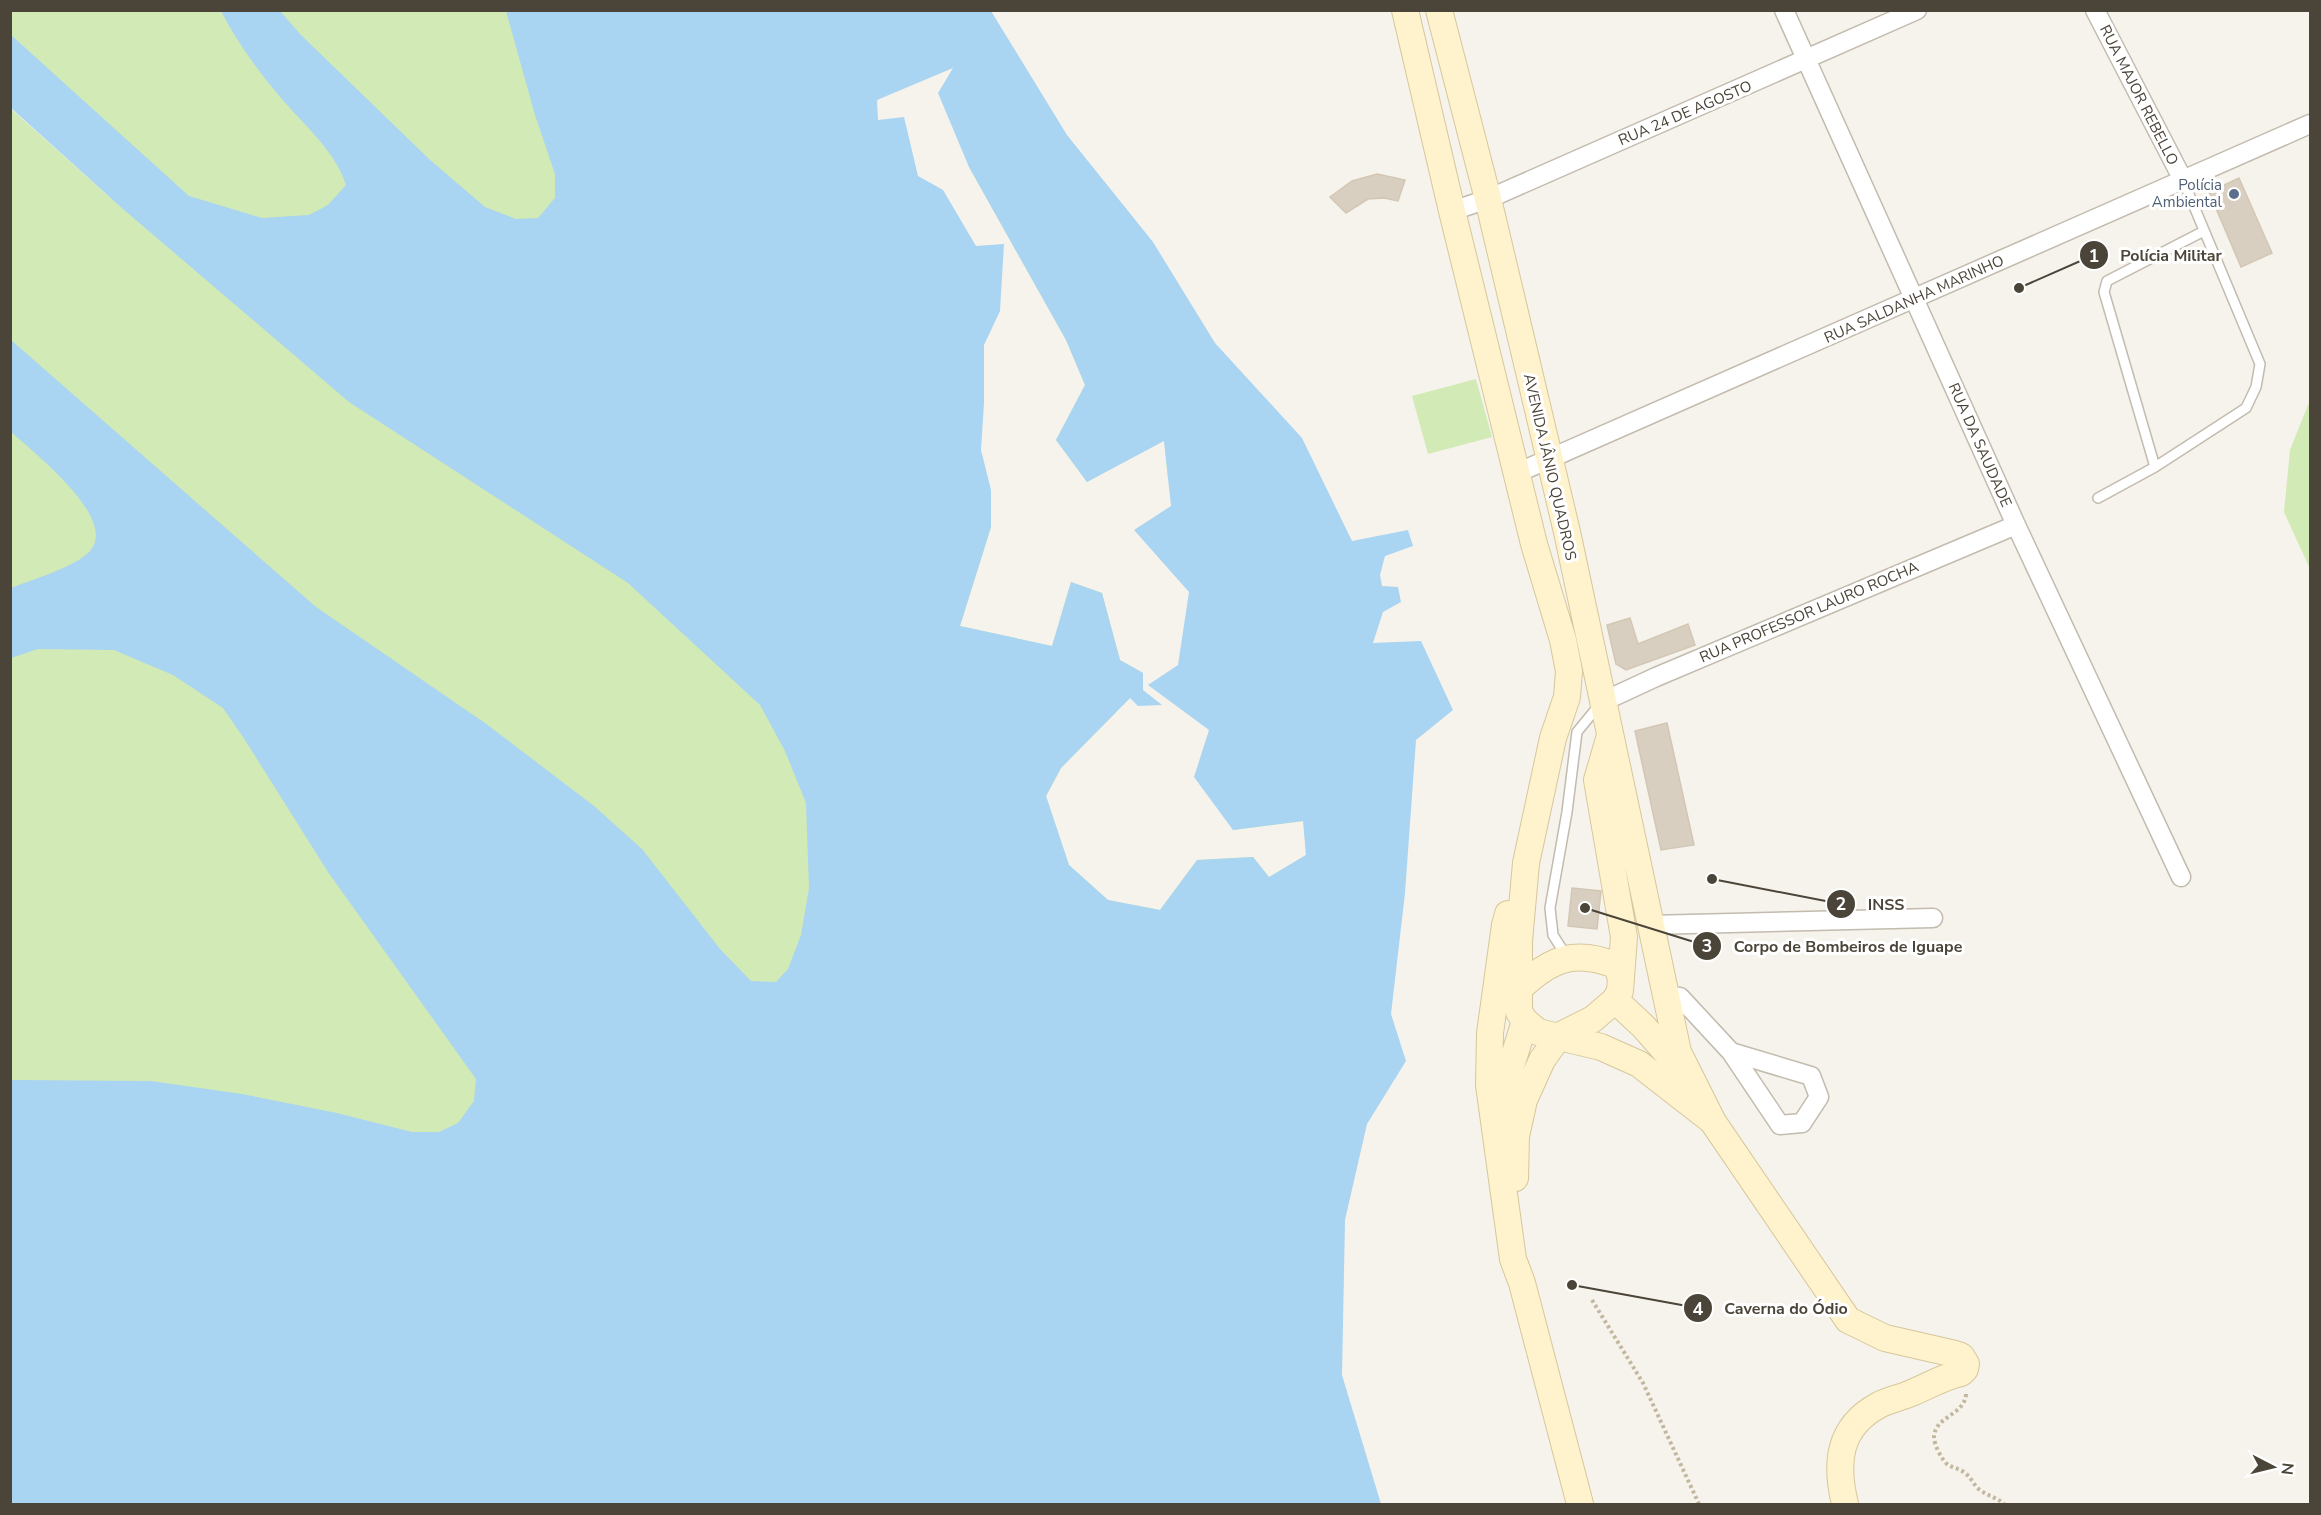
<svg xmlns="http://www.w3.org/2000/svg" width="2321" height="1515" font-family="'Nunito Sans',sans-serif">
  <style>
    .green { fill: #d2eab5 }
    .water { fill: #a9d4f2; fill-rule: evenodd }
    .building { fill: #d8cfc1; stroke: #d3c7b4; stroke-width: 1.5 }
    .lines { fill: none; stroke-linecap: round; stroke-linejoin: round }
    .service-casing { stroke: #c2bbae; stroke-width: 12 }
    .minor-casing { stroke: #c2bbae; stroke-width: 21 }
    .secondary-casing { stroke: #d6c79b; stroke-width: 28 }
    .path { stroke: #c4b79f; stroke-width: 4; stroke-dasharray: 3 3; stroke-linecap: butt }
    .service { stroke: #fff; stroke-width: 9 }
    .minor { stroke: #fff; stroke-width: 18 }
    .secondary { stroke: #fff3cd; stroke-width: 26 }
    .service-dot { fill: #5c6f8a; stroke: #fff; stroke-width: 2 }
    .labels { text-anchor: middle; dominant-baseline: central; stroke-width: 6; stroke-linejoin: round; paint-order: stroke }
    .street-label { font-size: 15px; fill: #4b4439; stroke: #fff }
    .service-label { font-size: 15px; fill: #4e5e75; stroke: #fff; text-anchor: end }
    .leader { fill: none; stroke: #4b4439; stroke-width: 2 }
    .callout-dot { fill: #4b4439; stroke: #fff; stroke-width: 2 }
    .mark-label { font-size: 18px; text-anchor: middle; font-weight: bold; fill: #fff }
    .callout-label { font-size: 16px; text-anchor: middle; font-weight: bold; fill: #4b4439; stroke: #fff; stroke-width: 6; stroke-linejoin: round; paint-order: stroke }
  </style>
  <rect width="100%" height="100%" fill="#f6f3ec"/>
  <path class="green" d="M11,11H925L878,100L860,113L990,490L991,527L960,626L1052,646L1071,582L1102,593L1120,660L1143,673L1131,697L1061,768L1046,796L1069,865L1108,900L1160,910L1197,860L1253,857L1269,877L1306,855L1304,821L1233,830L1247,693L1168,479L1164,440L1087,482L1056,440L1085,385L1066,340L969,167L1198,428L1362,910L11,1358L10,108L123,209L11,105Z
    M1476,379L1492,437L1428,454L1412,396Z
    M2310,400V569L2284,512L2290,450Z"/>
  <path class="water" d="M221,11H280L301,35L429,159L485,207L516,219L538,218L555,198V174L535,115L506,11H991L1067,135L1153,242L1215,343L1302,438L1352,541L1408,530L1413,546L1385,556L1380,575L1382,586L1398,587L1401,602L1383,612L1373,643L1421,641L1453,710L1416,740L1405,893L1391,1014L1406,1061L1367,1124L1345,1220L1342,1375L1381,1504H11V1080L151,1081L242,1094L337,1113L412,1132H439L458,1123L474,1101L476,1079L328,872L245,740L223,708L173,675L114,650L38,649L11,658V588C31,580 75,567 89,552C121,520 32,451 11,432V340L316,607L485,723L594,806L642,849L720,949L751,981L776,982L788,969L801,935L809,888L806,803L785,751L760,705L628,583L349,402L123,209L11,108V35L189,196L262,218L309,215L328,205L346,185C334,148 300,122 276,92C255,67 236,40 221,11ZM953,68L938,93L969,167L1066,340L1085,385L1056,440L1087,482L1164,441L1171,506L1134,530L1189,592L1178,665L1148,685L1209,730L1194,777L1233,830L1303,821L1306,855L1269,877L1253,857L1197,860L1160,910L1108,900L1069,865L1046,796L1061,768L1130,698L1138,706L1162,705L1143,690V673L1120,660L1102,593L1071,582L1052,646L960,626L991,527V490L981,450L984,403V345L1000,311L1004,244L976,246L943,190L918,176L904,117L878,120L877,100Z"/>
  <path class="building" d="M1377,174L1405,180L1398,201L1384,198L1368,199L1346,213L1330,197L1352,181Z
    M2239,178L2272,253L2241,267L2209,192Z
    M1630,618L1638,644L1688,624L1695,645L1626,670L1616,664L1607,625Z
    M1667,723L1694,845L1661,850L1635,731Z
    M1572,888L1601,891L1597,929L1568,926Z"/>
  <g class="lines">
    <g class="service-casing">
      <path id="service" d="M2155,467L2104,292L2107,281L2204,231
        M2098,498L2155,467L2246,408L2256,387L2260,364L2183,180
        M1567,957L1553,935L1550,908L1567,812L1577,732L1600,704"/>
    </g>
    <g class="minor-casing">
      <path id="minor" d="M1784,10L2016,525L2181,877
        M2095,10L2183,180
        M1452,211L1488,199L1917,10
        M1517,473L2310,124
        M1602,702L1656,677L2016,525
        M1650,925L1933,918
        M1665,996L1680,997L1731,1052L1780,1125L1802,1123L1819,1097L1811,1076L1731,1052"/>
    </g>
    <g class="secondary-casing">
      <path id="secondary" d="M1405,10L1452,211L1534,544L1563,640L1569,671L1567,697L1553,738L1526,863L1519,941V1012L1525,1021L1538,1032L1601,1047L1639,1064L1711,1120
        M1439,10L1488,199L1567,532L1678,1052L1713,1122L1848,1320L1885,1338L1955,1354L1961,1356L1966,1364L1965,1369L1961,1373C1942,1377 1927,1387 1909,1394C1899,1398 1888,1400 1879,1405C1838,1427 1835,1463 1845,1504
        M1508,914L1505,925L1490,1033L1489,1085L1513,1259L1522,1283L1580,1504
        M1520,988C1551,958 1576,949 1617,966L1621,979
        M1615,1000L1643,1026L1681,1069
        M1499,1113L1501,1098L1525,1021
        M1515,1178L1516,1136L1524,1100L1542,1060L1559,1036L1593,1019L1615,1000L1620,991L1624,937L1597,780L1609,739"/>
    </g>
    <path class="path" d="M1592,1300L1643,1383L1699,1504
      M1966,1394C1965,1415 1935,1416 1934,1437C1934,1445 1942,1460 1948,1465C1954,1468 1960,1469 1965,1473C1971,1477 1974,1486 1980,1490C1988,1496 1996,1497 2004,1504"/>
    <use href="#service" class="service"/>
    <use href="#minor" class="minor"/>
    <use href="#secondary" class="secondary"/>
  </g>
  <circle class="service-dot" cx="2234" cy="194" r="6"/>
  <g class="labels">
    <g class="street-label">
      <text transform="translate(2139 95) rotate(63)">RUA MAJOR REBELLO</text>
      <text transform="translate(1685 113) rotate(-23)">RUA 24 DE AGOSTO</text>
      <text transform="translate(1914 299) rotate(-24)">RUA SALDANHA MARINHO</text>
      <text transform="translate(1980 445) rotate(66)">RUA DA SAUDADE</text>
      <text transform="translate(1550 467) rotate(77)">AVENIDA JÂNIO QUADROS</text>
      <text transform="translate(1809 612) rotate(-23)">RUA PROFESSOR LAURO ROCHA</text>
    </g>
    <g class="service-label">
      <text x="2222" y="185">Polícia<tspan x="2222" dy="17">Ambiental</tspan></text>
    </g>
  </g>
  <path class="leader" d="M2019 288L2094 255M1712 879L1841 904M1585 908L1707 946M1572 1285L1698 1308"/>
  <g class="callout-dot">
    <circle cx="2019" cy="288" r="6"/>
    <circle cx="1712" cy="879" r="6"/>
    <circle cx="1585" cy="908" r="6"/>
    <circle cx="1572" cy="1285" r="6"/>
    <circle cx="2094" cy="255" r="15"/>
    <circle cx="1841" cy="904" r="15"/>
    <circle cx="1707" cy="946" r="15"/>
    <circle cx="1698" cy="1308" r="15"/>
  </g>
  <g class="mark-label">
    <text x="2094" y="262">1</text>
    <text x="1841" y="910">2</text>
    <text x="1707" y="952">3</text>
    <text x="1698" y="1315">4</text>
  </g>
  <g class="callout-label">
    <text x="2171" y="261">Polícia Militar</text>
    <text x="1886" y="910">INSS</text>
    <text x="1848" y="952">Corpo de Bombeiros de Iguape</text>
    <text x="1786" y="1314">Caverna do Ódio</text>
  </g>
  <rect width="2321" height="1515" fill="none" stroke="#4b4439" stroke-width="24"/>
  <g transform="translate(2273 1467) rotate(97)" stroke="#ffffff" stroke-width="4.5" paint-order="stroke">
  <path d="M0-4.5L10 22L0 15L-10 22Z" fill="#4b4439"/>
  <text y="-9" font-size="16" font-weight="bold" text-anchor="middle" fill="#4b4439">N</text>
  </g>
</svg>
